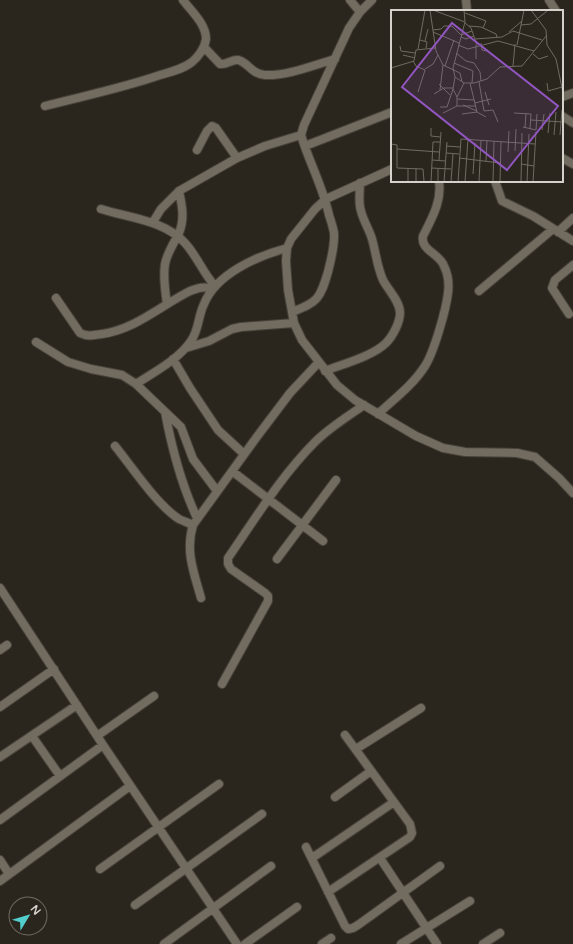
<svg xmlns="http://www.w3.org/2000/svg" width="573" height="944" font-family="'Varela Round',sans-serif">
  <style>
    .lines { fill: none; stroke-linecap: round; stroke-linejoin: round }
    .minor-casing { stroke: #46423a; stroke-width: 10 }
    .minor { stroke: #716b60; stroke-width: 8 }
    .inset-road { fill: none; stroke: #6f6b63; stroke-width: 1 }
    .view { fill: #9256c2; fill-opacity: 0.15; stroke: #9256c2; stroke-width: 2 }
    .inset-edge { fill: none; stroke: #d5d2cc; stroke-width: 2 }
  </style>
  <rect width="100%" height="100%" fill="#2b261d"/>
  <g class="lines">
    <g class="minor-casing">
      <path id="minor" d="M350,0L360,12
        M466,0L467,11
        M549,0L556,11
        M204,47L220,64C227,65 232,59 238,60C248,62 251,74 265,75C287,76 314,65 335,59
        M562,97L573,93
        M45,106C83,96 123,88 160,75C171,72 183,69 192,62C198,57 205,48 206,39C206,24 192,12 183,0
        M562,116L573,123
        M305,146L392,112
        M197,150L207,131L212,126L216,128L237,158
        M562,158L573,164
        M392,169L326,199L315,209L291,239L287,248L286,261L288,290L294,323L302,340L337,385L355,400L416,436L443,448L465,452L517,453L535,457L559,478L573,493
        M495,181L502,201L533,216L573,241
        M101,209C129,218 164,220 185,243C197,256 203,273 215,286
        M153,222L161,209L179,191L237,158L265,146L301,135
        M558,232L573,218
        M479,291L553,229
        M56,298L80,333C88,337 94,335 102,334C136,329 160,306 190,291C198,288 204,286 212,289
        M167,304C165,291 163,277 165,264C167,253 174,243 179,233C185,219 182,205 179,191
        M292,312C318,302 320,299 328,272C331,259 335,246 334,233C333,227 331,221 329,215C323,187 309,162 301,135L304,125L349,28L360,12L372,0
        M569,314L552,288L555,280L573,265
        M36,342L68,362L91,369L122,375L136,384L181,427L193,459L217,491
        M186,348L209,341L232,329L241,327L294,323
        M173,359L190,388L218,430L244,454
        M325,371C343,364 373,356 386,343C393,336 400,322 400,313C400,301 388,290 383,280C377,267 376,253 372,239C369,229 363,220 361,211C358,202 360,192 360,183
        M136,384C154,372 178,360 191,341C199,330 198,316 204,304C216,274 257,256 287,248
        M165,412C172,449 181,484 197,518
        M378,414C394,399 413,385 425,366C434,352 446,310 448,293C449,285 448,274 444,266C440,254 420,250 423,236C432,218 442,201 439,181
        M115,446C133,468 156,504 179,519C183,521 189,523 193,525
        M232,471L323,541
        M277,559L336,480
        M0,588L103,745L237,944
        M201,598C194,573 185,551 193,525L256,438L290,393L319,362
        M0,650L7,645
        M222,684L268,601V596L265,593L231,569L228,564V558C255,519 281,476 315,442C329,428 347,417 364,405
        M0,707L54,669
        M32,736L60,776
        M97,736L154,696
        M356,749L421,708
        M0,757L77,705
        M335,797L371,771
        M0,820L103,745
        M306,847L345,926L348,929L353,928L358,925L440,866
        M312,858L394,802
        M380,858L437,944
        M0,860L9,874
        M100,869L219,784
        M0,881L130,786
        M328,892L410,837L412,833L410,824L345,735
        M135,905L262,814
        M164,944L271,866
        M245,944L297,907
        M322,944L331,938
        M401,944L470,901
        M483,944L500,933"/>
    </g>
    <use href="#minor" class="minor"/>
  </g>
  <g transform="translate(391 10)">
    <rect width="172" height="172" fill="#2b261d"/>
    <path class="inset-road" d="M39,0L45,41L52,55L69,63L71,72M42,0L74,12M73,0L74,12L62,58L64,67L73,73H83L96,69L109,57L131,56L156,25M140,0L155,20L156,35L165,49L172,83M74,3L95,11L92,18M74,13L80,18L86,35M130,15L140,14L156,1M78,16L90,17L105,24L106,27M42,20L50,19L53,16H61L70,25L81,21M42,22L68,33M118,22L131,11M70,27L75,29L83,26M84,29L111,27L122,21L151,30M29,30L36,32L35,38M34,31L37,19M90,33L91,40L96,41M67,35L77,39L107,31L143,41M85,35V49M126,35L133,0M9,36L10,41L24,43M27,39L34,0M65,43L75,51L83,53L89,62L90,71M142,44L148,49L157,46M12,45L24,48M22,51L25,56L34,60L27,82M63,53L82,61L81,73M54,56L63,30M122,56L124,34M0,58L23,51L25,40L44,38M34,59L42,54L47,45M64,67L62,79L66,87V96M88,72L93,101L102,100L107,112M79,73L86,102L95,107M156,73L157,81L171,77M48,74L59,85M49,80L52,55M94,82L98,95M43,84L53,78H62M66,87L73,73M66,89L83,90M84,93L100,89M72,95L86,101M49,97H56L62,79M52,103L66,96H85M123,103L140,104L139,119M71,104L86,102M140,110L172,112M132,117L145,120L146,104M40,118V126L49,127M134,118L135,103M151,120L153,104M157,123L159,103M163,125L165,102M169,125L171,100M0,134L6,135V158L32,159L33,171M55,136L69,137M6,139L48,142M124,141L125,119M117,142L118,121M55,143L68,144M68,148L109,153M41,150L54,151M48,150L50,122M95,151L96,130M130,154L143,156M17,158V172M25,158V171M40,158L60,159M82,164L84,133M19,172H47M40,172L42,132H49M47,172V159M53,172L56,132M60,172L62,144M67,172L70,129L144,134M74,172L77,129M88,172L90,130M102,172L103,131M109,172L110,132M130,172L131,123M136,172L138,124M142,172L145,122"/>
    <path class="view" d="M61,13L167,96L116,160L11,77Z"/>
    <rect width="172" height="172" class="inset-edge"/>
  </g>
  <g transform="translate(28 916) rotate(52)"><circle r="19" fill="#2b261d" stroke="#6f6b63"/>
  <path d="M0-3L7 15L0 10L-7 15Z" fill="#52cdcc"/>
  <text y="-6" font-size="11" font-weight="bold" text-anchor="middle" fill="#d5d2cc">N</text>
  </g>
</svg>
